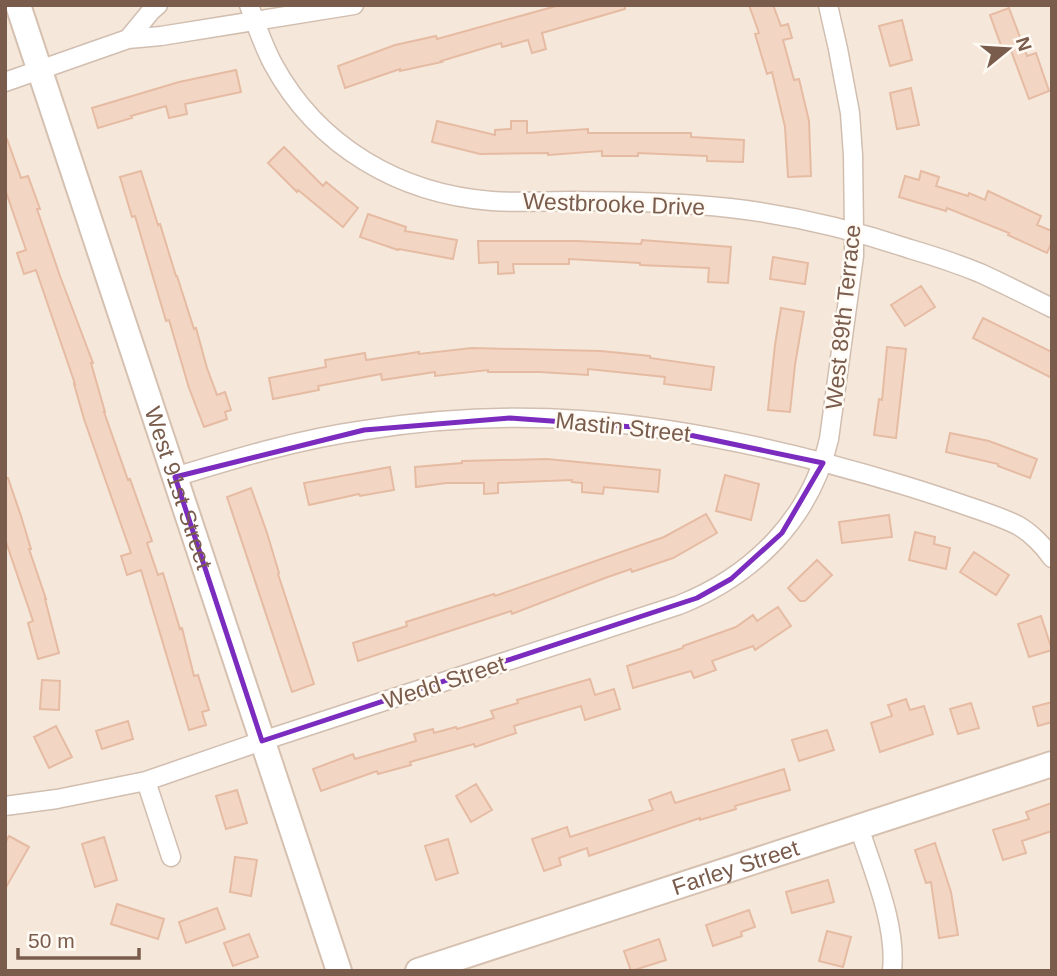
<svg xmlns="http://www.w3.org/2000/svg" width="1057" height="976" font-family="Arial,sans-serif">
  <style>
    .residential { fill: #f5e8da }
    .building { fill: #f3d5c3; stroke: #e6bba3; stroke-width: 2 }
    .lines { fill: none; stroke-linecap: round; stroke-linejoin: round }
    .street-casing { stroke: #d1beb0; stroke-width: 21 }
    .secondary-casing { stroke: #d6c0b0; stroke-width: 28 }
    .street { stroke: #fff; stroke-width: 18 }
    .secondary { stroke: #fff; stroke-width: 24 }
    .marked { fill: none; stroke: #7b2cbf; stroke-width: 5; stroke-linejoin: round }
    .labels { text-anchor: middle; dominant-baseline: central; stroke-width: 5; stroke-linejoin: round; paint-order: stroke }
    .street-label { font-size: 23px; fill: #7a5c4d; stroke: #fffaf3 }
  </style>
  <rect width="100%" height="100%" fill="#fdf6ec"/>
  <path class="residential" d="M5,5H10L332,971H5Z
    M31,5H1052V971H351Z"/>
  <path class="building" d="M560,5H625V9L542,33L546,49L532,53L528,40L502,47L501,43L441,61L442,62L400,71V69L345,88L338,66L395,45L436,36L437,39Z
    M749,5H773L781,26L788,24L792,38L783,40L794,80L799,79L809,121L811,176L788,177L785,127L772,72L767,74L755,34L759,33Z
    M1009,8L1027,56L1036,53L1049,91L1029,99L1010,48L1003,51L990,15Z
    M902,20L912,60L890,66L879,26Z
    M236,70L241,92L185,104L187,114L169,118L166,106L131,116L132,118L98,128L92,108L179,82Z
    M911,88L919,125L897,129L890,93Z
    M437,121L495,135V130L511,129V121H527V133L588,129V133H691V137L744,140L743,162L707,161V156L638,153V156H602V151L548,155V153L480,154L432,142Z
    M5,139H7L21,178L28,176L40,209H37L60,276L93,363H91L105,412H104L128,480L130,479L152,541L147,543L158,575L163,573L180,629L182,628L194,676L198,675L209,710L202,712L206,725L189,730L141,570L127,575L121,556L131,553L84,419L74,384H75L36,270L24,274L17,253L26,250L5,189Z
    M284,147L323,186L326,182L358,208L343,227L298,190L297,192L268,163Z
    M141,171L158,225L160,224L176,276H177L194,329L196,328L207,368L217,395L225,392L231,410L225,412L227,419L204,427L189,388L169,320L166,321L135,216L132,217L120,177Z
    M921,171L939,177L936,186L968,196L969,193L985,200L988,191L1041,216L1037,225L1052,231V242L1047,253L1008,235L1009,233L947,208L946,211L899,197L905,176L919,180Z
    M368,214L406,227L405,231L457,240L453,259L399,249L398,250L360,237Z
    M642,240L731,247L728,283L708,282L709,268L640,265V263L569,259V264H513L514,273L498,274V262L479,263L478,241H577L641,244Z
    M773,257L808,263L805,284L770,279Z
    M921,286L935,307L905,326L891,305Z
    M781,308L804,312L795,365L790,412L768,410L775,345Z
    M983,318L1052,352V378L973,338Z
    M887,347L906,349L896,438L874,435L879,399L882,400Z
    M472,348L601,351L650,356V358L714,367L711,390L664,384L665,377L588,369V375L540,372H488V370L435,376V372L382,380L381,374L318,386L319,390L273,399L269,378L326,367L325,360L365,353L366,360L419,352V354Z
    M950,433L989,441L1037,459L1030,478L998,466V464L946,452Z
    M547,459L660,470L658,492L604,487L603,494L582,492V483L572,482V480L498,483V493L484,494V483H446L416,487L415,467L462,463V461Z
    M390,467L394,490L360,496L359,494L309,505L304,483Z
    M725,475L759,484L751,520L716,511Z
    M5,478H8L21,516L31,549H29L46,599H45L59,653L38,659L28,623L33,621L5,539Z
    M251,488L267,533L279,573L278,574L314,684L292,692L227,497Z
    M706,514L717,533L673,558L632,572L631,569L605,578L512,614L511,611L358,661L353,643L407,626L406,622L494,594L495,596L664,537Z
    M889,515L892,537L842,543L839,522Z
    M915,532L935,537L934,544L950,548L946,569L909,560Z
    M974,552L1009,575L996,595L960,572Z
    M817,560L832,575L805,601H800L788,588Z
    M778,607L791,626L755,650L753,646L712,661L716,670L694,678L691,671L633,688L627,666L683,648V646L736,627L753,615L757,621Z
    M1041,616L1052,650L1029,657L1018,624Z
    M590,679L595,695L614,689L620,709L585,720L581,706L514,726L516,733L475,747L474,744L410,762L411,765L378,774L377,771L321,791L313,769L353,754L355,759L416,741L414,734L433,729L434,733L456,727L457,729L494,718L491,711L518,703L517,700Z
    M42,680L60,681L59,710L40,709Z
    M906,699L910,710L924,706L933,734L880,752L871,723L892,716L888,705Z
    M1052,702V722L1038,726L1033,707Z
    M971,703L979,728L958,734L950,709Z
    M128,721L133,739L102,749L96,731Z
    M56,726L72,757L49,768L34,737Z
    M827,730L834,750L799,761L792,740Z
    M784,769L790,790L735,806L736,809L700,820V818L589,856L587,848L559,858L561,865L544,871L532,839L567,827L570,837L653,810L649,800L671,792L675,803Z
    M476,784L492,810L471,822L456,796Z
    M237,790L247,823L226,829L216,796Z
    M1052,803V831L1022,841L1026,853L1003,860L993,830L1029,819L1026,812Z
    M9,836L29,847L5,889V843Z
    M104,837L117,880L95,887L82,844Z
    M448,839L458,873L436,880L425,846Z
    M935,843L951,892L958,935L939,938L931,882L926,883L915,850Z
    M235,857L257,860L251,896L230,892Z
    M828,880L834,902L792,913L786,892Z
    M117,904L164,919L158,939L111,924Z
    M217,908L225,929L186,943L179,922Z
    M749,910L755,927L741,932L742,936L713,946L706,925Z
    M827,931L851,937L843,967L819,961Z
    M249,934L258,957L233,966L224,943Z
    M659,939L666,960L631,971L624,951Z"/>
  <g class="lines">
    <g class="street-casing">
      <path id="street" d="M249,5C256,25 263,45 273,64C318,147 400,194 492,201C518,203 545,201 571,201C624,201 677,202 730,208C792,215 851,229 910,249C934,256 958,264 980,273C1004,284 1028,296 1052,308
        M128,39L151,11L158,5
        M5,82L128,39L161,36L354,5
        M175,477C237,458 300,439 365,430C435,419 511,415 581,420C690,428 798,453 903,485C926,492 950,500 973,508C988,513 1003,518 1017,525C1030,532 1044,546 1052,558
        M146,781L171,857
        M5,806L57,799L146,781L262,741L679,605C753,576 811,518 829,439L854,256V232L853,155L850,113L838,49L828,5
        M859,827C873,871 897,925 892,971"/>
    </g>
    <g class="secondary-casing">
      <g id="secondary">
        <path id="s1" d="M18,5L339,971"/>
        <path id="s2" d="M418,971L1052,764"/>
      </g>
    </g>
    <use href="#street" class="street"/>
    <use href="#secondary" class="secondary"/>
  </g>
  <path class="marked" d="M510,418L661,429L823,463L782,533L731,579L697,598L262,741L175,477L364,430Z"/>
  <g class="labels">
    <g class="street-label">
      <text transform="translate(614 204) rotate(2)">Westbrooke Drive</text>
      <text transform="translate(843 317) rotate(-84)">West 89th Terrace</text>
      <text transform="translate(623 427) rotate(6)">Mastin Street</text>
      <text stroke="none"><textPath href="#s1" startOffset="509">West 91st Street</textPath></text>
      <text transform="translate(444 682) rotate(-18)">Wedd Street</text>
      <text stroke="none"><textPath href="#s2" startOffset="334">Farley Street</textPath></text>
    </g>
  </g>
  <rect width="1057" height="976" fill="none" stroke="#7a5c4d" stroke-width="14"/>
  <g transform="translate(1008 49) rotate(72)" stroke="#fffaf3" stroke-width="5" paint-order="stroke">
  <path d="M0-5L12 26L0 18L-12 26Z" fill="#7a5c4d"/>
  <text y="-10" font-size="19" font-weight="bold" text-anchor="middle" fill="#7a5c4d">N</text>
  </g>
  <path d="M18 948v10h121v-10" fill="none" stroke="#7a5c4d" stroke-width="3.5"/>
  <text x="28" y="948" font-size="21" fill="#7a5c4d" stroke="#fffaf3" stroke-width="5" paint-order="stroke">50 m</text>
</svg>
